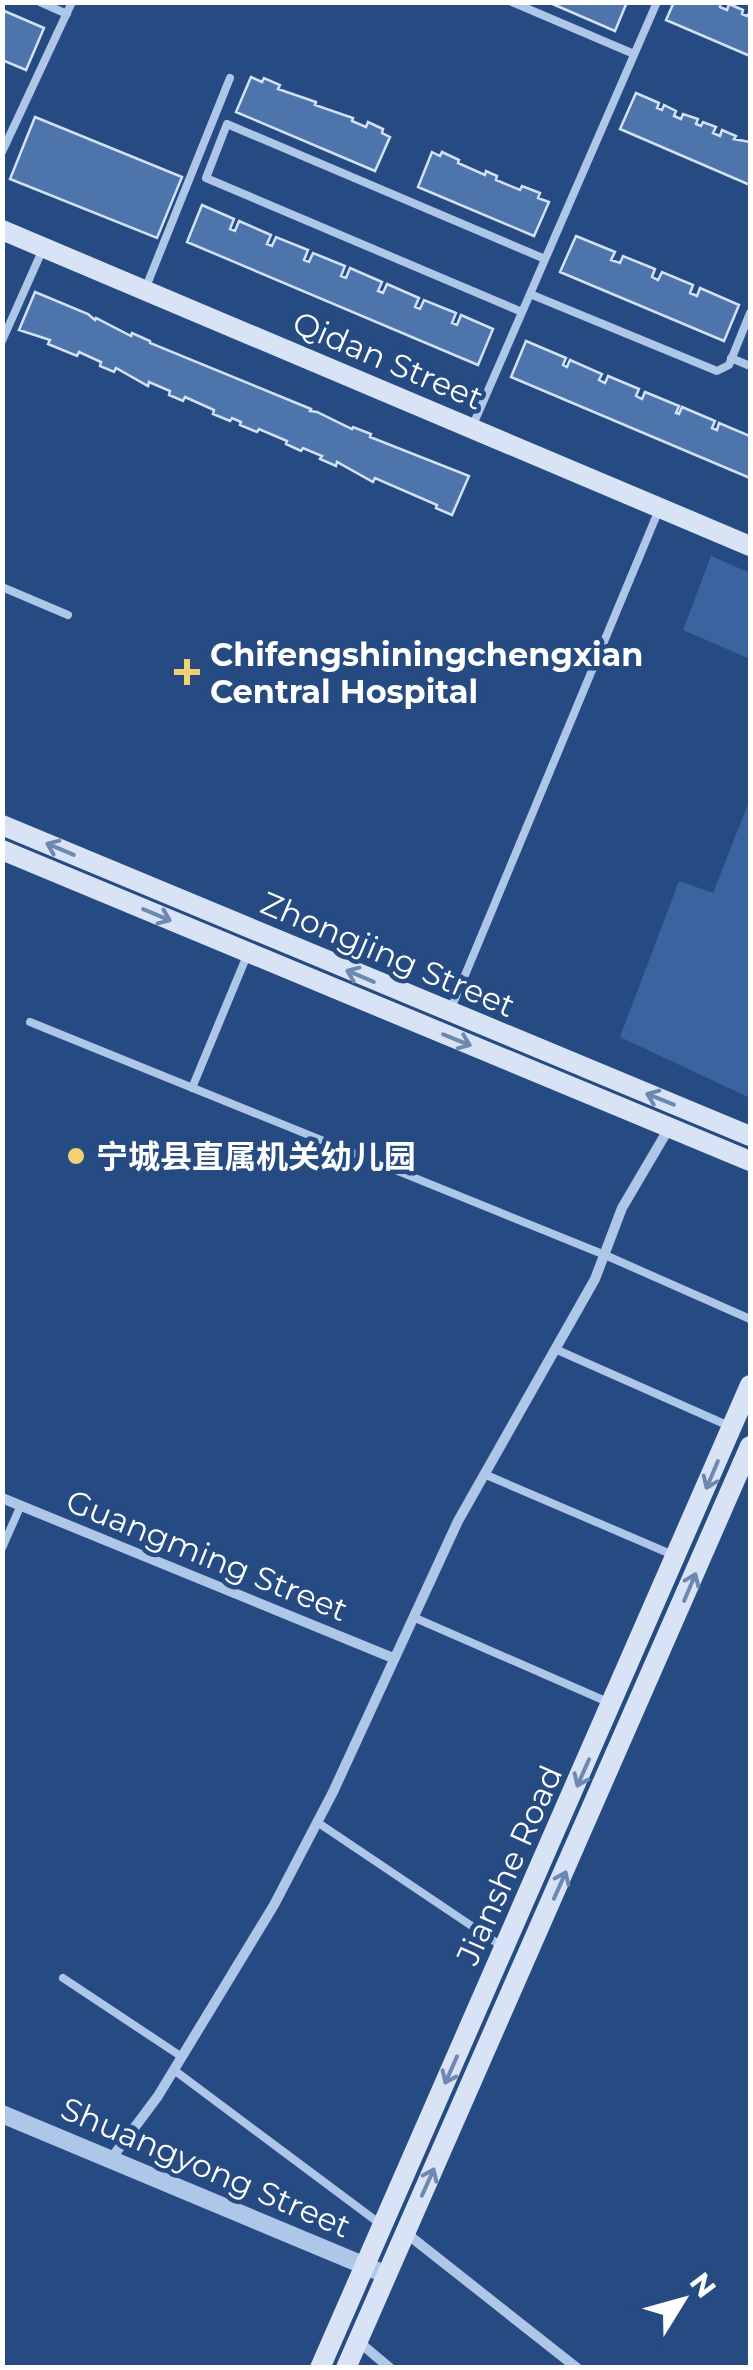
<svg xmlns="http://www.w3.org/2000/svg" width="753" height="2370" font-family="Montserrat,'Noto Sans SC',sans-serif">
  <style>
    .green { fill: #3a64a0 }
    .building { fill: #4e75ab; stroke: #d2e1f6; stroke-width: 2.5 }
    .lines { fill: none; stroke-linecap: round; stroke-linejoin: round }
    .service { stroke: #aec6e7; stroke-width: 8 }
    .minor { stroke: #aec6e7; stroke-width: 10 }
    .tertiary { stroke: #aec6e7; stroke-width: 18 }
    .secondary { stroke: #d8e4f6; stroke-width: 20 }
    .oneway { stroke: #6d88b1 }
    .poi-dot { fill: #f1d173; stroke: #264b83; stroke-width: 4 }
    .labels { text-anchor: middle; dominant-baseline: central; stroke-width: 9; stroke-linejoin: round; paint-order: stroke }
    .street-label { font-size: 32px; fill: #fff; stroke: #264b83 }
    .poi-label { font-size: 32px; font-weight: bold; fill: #fff; stroke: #264b83; text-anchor: start }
  </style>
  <rect width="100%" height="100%" fill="#264b83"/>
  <path class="green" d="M711,556L750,573V659L683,630Z
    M750,799V1098L620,1037L679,881L713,893Z"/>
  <path class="building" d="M548,2H627L615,31Z
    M674,2H721L720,7L727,10L729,4L743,10L742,14L747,16L750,13V56L666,20Z
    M2,10L44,28L26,70L2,60Z
    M251,77L262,82L264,78L280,85L278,89L316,102L315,105L353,118L352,121L366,127L368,122L383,129L382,133L390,137L375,171L236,112Z
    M636,93L659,103L657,108L662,110L664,105L676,111L674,116L681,119L683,114L698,119L696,124L701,126L703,122L716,127L713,133L720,136L722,130L736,136L734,139L750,142V185L620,129Z
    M35,117L182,177L157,238L10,179Z
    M432,152L440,156L442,152L459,160L458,163L485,175L486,171L497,176L496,180L520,190L522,186L540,193L538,198L549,202L534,236L418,187Z
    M202,205L234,219L230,229L235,231L239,221L271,235L267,244L272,246L276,237L308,250L304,260L309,262L313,253L345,266L341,276L346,278L350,268L382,282L378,291L383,293L387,284L419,298L415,307L420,309L424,300L456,313L452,323L457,325L461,315L493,329L478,365L187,242Z
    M576,236L615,252L611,260L620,263L623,256L655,269L652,277L658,280L662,272L693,285L690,293L697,296L700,288L739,305L724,341L560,272Z
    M35,292L88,314L95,320L96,318L131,336L132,333L150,341V343L311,409L310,411L317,412L352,429L353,427L371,434L370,437L469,476L452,515L436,508L437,505L375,478L373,482L337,462L336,466L320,459L322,456L303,448L301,451L286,444L287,441L259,429L257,432L240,425L241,422L232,418L230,421L213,414L214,410L185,397L183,401L169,395L170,391L149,382L148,386L116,368L114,372L100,366L101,362L79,352L77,356L48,344L50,340L19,330Z
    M526,341L566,358L563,365L567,367L570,360L602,374L599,380L605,383L608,376L639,389L636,396L642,399L645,392L679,406L676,413L679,414L682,407L715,421L712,428L717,430L719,423L750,436V478L511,377Z"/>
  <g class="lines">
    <path class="service" d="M40,2L67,14
      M512,2L634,54
      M2,152L72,2
      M146,287L230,78
      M530,294L717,371L729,365L750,313
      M522,312L206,178L227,124L545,259
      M2,341L42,251
      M731,358L750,366
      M473,425L657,2
      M2,587L68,615
      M450,1011L658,512
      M30,1022L605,1255L750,1319
      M192,1088L248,953
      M555,1349L729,1426
      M484,1474L673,1555
      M2,1548L21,1505
      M413,1617L610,1703
      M317,1822L500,1945
      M63,1978L182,2057
      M174,2070L379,2223"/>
    <path class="minor" d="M2,1498L393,1658
      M111,2159L158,2096L274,1905L333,1792L458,1521L595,1279L622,1208L669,1128
      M406,2233L577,2368
      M359,2342L390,2368"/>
    <path class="tertiary" d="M2,2114L387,2275"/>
    <path class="secondary" d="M2,230L750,546
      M2,825L750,1136
      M2,850L750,1161
      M320,2368L750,1385
      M346,2368L750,1446"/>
  </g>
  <defs><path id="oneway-shaft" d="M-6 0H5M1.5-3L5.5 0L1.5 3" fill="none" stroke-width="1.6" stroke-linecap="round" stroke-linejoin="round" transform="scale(2.5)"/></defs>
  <g class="oneway">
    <use href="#oneway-shaft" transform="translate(60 849) rotate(-157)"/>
    <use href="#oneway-shaft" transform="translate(157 915) rotate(23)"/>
    <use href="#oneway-shaft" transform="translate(360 976) rotate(-157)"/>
    <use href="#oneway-shaft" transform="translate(457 1040) rotate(22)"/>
    <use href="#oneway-shaft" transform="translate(660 1099) rotate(-158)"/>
    <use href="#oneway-shaft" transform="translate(712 1475) rotate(113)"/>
    <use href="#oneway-shaft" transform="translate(690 1587) rotate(-67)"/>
    <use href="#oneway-shaft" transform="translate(583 1773) rotate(114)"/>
    <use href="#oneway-shaft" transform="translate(560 1885) rotate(-66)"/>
    <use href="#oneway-shaft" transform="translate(451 2070) rotate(114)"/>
    <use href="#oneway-shaft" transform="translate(428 2182) rotate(-66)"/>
  </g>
  <g class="poi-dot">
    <path d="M182 657h10v10h10v10h-10v10h-10v-10h-10v-10h10z"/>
    <circle cx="76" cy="1156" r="10"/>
  </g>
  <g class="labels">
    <g class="street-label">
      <text transform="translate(388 360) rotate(23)">Qidan Street</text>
      <text transform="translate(388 954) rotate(23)">Zhongjing Street</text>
      <text transform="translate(207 1555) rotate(22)">Guangming Street</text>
      <text transform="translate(509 1865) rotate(-66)">Jianshe Road</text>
      <text transform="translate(206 2167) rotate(23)">Shuangyong Street</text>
    </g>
    <g class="poi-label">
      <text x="210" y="654">Chifengshiningchengxian<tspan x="210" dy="37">Central Hospital</tspan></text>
      <text x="96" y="1156">宁城县直属机关幼儿园</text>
    </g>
  </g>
  <rect width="753" height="2370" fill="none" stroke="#ffffff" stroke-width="10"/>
  <g transform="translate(683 2300) rotate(53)" stroke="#264b83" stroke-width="8" paint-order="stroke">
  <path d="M0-8L18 38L0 25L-18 38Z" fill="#ffffff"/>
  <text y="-15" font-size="28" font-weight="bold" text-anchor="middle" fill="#ffffff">N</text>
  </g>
</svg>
